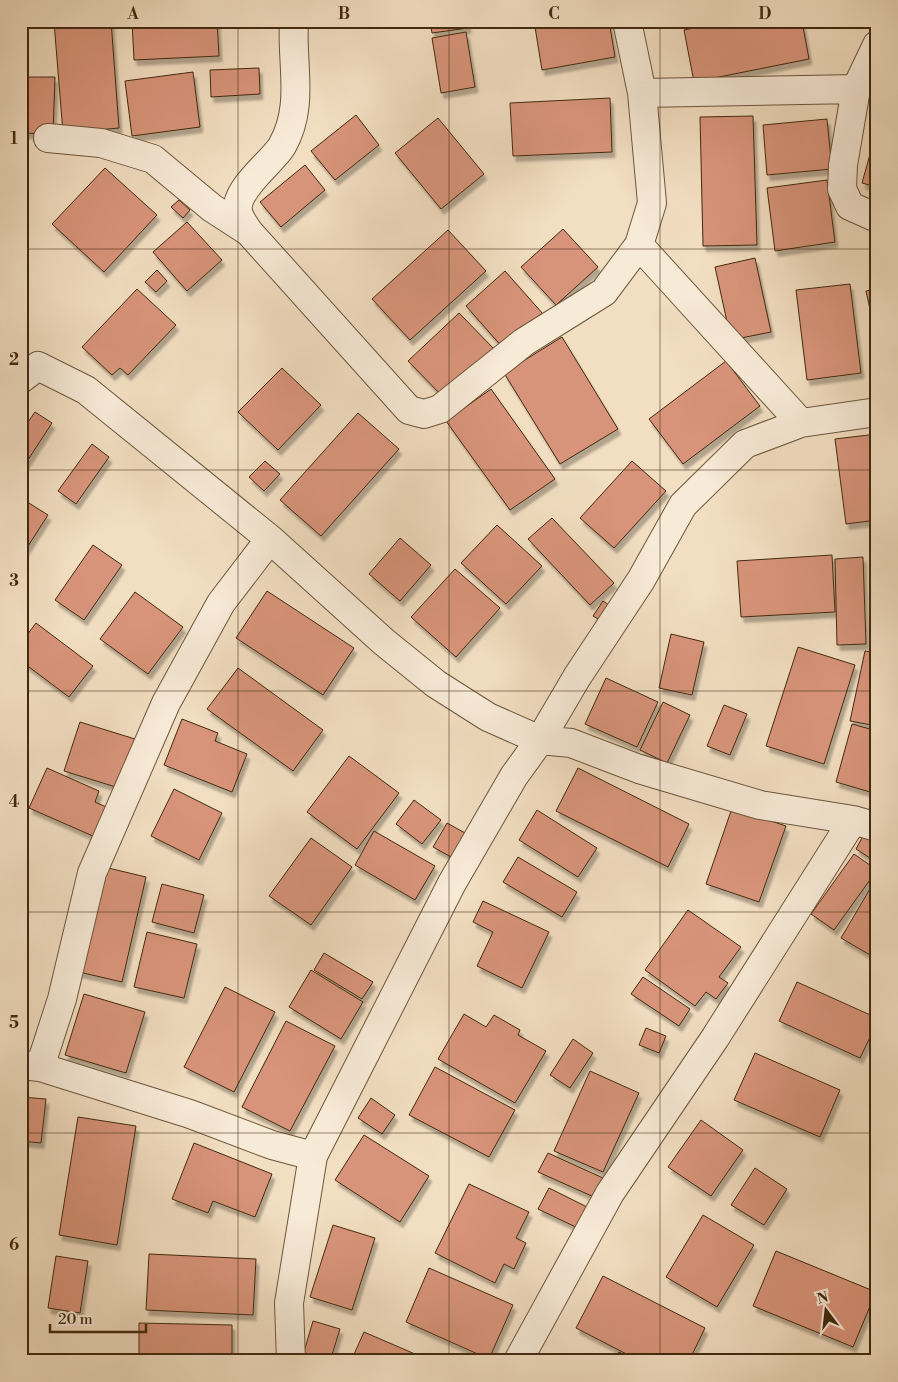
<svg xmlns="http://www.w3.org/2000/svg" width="898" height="1382" font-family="'Libre Bodoni',serif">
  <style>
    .building { fill: #d8947a; stroke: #41290e; filter: url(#shadow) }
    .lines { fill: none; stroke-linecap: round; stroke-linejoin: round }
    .minor-casing { stroke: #6d563b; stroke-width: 30 }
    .minor { stroke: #f7ead7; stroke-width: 28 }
    .grid { fill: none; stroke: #41290e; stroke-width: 1; stroke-opacity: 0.55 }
    .neatline { fill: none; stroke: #41290e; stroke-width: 2 }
    .grid-label { font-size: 16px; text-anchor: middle; font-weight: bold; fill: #41290e }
  </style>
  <defs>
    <filter id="shadow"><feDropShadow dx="3" dy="5.5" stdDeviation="1" flood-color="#0004"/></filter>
  </defs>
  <rect width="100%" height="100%" fill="#f2dec1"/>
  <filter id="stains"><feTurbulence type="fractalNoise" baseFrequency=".004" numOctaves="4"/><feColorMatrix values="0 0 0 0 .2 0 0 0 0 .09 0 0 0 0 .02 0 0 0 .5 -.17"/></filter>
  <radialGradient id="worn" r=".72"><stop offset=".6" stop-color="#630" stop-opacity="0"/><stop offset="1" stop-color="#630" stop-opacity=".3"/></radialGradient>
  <path class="building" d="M111,21L119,128L63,133L54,22Z
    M132,21H217L219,56L134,60Z
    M430,21H467L468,28L432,33Z
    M534,21H609L615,57L542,70Z
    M728,21H802L809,59L694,82L684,30Z
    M466,32L475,87L441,93L432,38Z
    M259,68L260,94L211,97L210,70Z
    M193,72L200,127L132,136L125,81Z
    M23,77H55L53,134L22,133Z
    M610,98L612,152L513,156L510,103Z
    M356,115L379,145L335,180L311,151Z
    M753,116L757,245L703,246L700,117Z
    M438,118L484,174L441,209L395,153Z
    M827,119L832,169L767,175L763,125Z
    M877,129V187L862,183Z
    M305,165L325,190L281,227L260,202Z
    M105,168L157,215L104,272L52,224Z
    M827,180L835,242L775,251L767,188Z
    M179,200L190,210L183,218L171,207Z
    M187,222L222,260L187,291L153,252Z
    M563,229L598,267L556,305L521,267Z
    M448,230L486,271L410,340L372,299Z
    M755,258L771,332L731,340L715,267Z
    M157,270L167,281L156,292L145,282Z
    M505,271L543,314L504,349L466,306Z
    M850,284L861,373L807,380L796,290Z
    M137,289L176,325L128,375L120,368L112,375L82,347Z
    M877,289V341L866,291Z
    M459,313L496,351L446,400L408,361Z
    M562,337L618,429L560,464L504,373Z
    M726,361L760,406L683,464L649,419Z
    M282,368L321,405L278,450L238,412Z
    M491,389L555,479L510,510L446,421Z
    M35,412L52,423L24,466L21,464V432Z
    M358,413L399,449L321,536L280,500Z
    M877,434V520L846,524L835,439Z
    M92,444L109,457L76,504L58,491Z
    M265,461L280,474L264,491L249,477Z
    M632,461L666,491L614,548L580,518Z
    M21,498L48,515L21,557Z
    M552,518L614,583L590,605L528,539Z
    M497,525L542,566L506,604L461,563Z
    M400,538L431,565L400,601L369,574Z
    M93,545L122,565L84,620L55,600Z
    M832,555L835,612L741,617L737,561Z
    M863,557L866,644L837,645L835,559Z
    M455,569L500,608L456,657L411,617Z
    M267,591L354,648L323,695L236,638Z
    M135,592L183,627L148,674L100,639Z
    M603,601L615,609L605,623L593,616Z
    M36,623L93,666L69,697L21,661V643Z
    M671,634L704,642L692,695L659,688Z
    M798,647L855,665L824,764L766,746Z
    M865,651L877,653V726L850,721Z
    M238,668L323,730L293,771L207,709Z
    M606,678L658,702L637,747L585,724Z
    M663,702L690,715L667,763L640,750Z
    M724,705L747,714L730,755L707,746Z
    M182,719L218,733L215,741L247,754L232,792L164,765Z
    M80,722L135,739L119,788L64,771Z
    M852,724L877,731V794L836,782Z
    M349,756L399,793L357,849L307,812Z
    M47,768L99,791L95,802L115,811L102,840L29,808Z
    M578,768L689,824L668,867L556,811Z
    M174,789L222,813L199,860L151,836Z
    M414,800L441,820L422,844L396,824Z
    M732,808L786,826L759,902L706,884Z
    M537,810L597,848L578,877L519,840Z
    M447,823L465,833L451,857L433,847Z
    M374,831L435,866L415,900L355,865Z
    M863,836L877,844L870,858L856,849Z
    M311,838L352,867L311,925L269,896Z
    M854,854L877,870L834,930L811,914Z
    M518,857L577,892L562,917L503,882Z
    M104,867L146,877L122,982L79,972Z
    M877,877V959L841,938Z
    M162,884L204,895L194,933L152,922Z
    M483,901L549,932L522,988L477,966L493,932L473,922Z
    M688,910L741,947L719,977L728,983L716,999L706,992L695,1006L645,970Z
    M147,932L197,944L184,998L134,987Z
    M324,953L373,982L362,999L314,970Z
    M311,970L363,1002L341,1039L289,1007Z
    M643,977L690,1009L679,1026L631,994Z
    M797,982L877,1018V1023L860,1058L779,1021Z
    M225,987L275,1012L234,1092L184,1067Z
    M84,994L145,1012L126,1073L65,1055Z
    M464,1014L486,1027L494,1015L520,1030L518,1035L546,1051L515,1103L438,1059Z
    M286,1021L335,1046L290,1131L242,1107Z
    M646,1028L666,1036L659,1053L639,1045Z
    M573,1039L593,1053L570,1088L550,1075Z
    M755,1053L840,1090L820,1137L734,1100Z
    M435,1067L515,1110L489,1157L409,1115Z
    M590,1071L639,1093L603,1172L554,1151Z
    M21,1097L46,1099L41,1143L21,1141Z
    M371,1098L395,1115L382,1134L358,1118Z
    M78,1117L136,1126L117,1245L59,1235Z
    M701,1120L743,1150L711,1196L668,1167Z
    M364,1135L429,1176L400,1222L335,1180Z
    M194,1143L272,1174L255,1217L213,1201L208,1213L172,1199Z
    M548,1153L603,1178L594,1197L538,1172Z
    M755,1168L787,1189L764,1225L731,1205Z
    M469,1184L529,1212L516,1238L526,1243L514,1269L504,1264L495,1283L435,1253Z
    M549,1188L593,1210L582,1230L538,1209Z
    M703,1215L754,1245L717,1307L666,1277Z
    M333,1225L375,1238L352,1310L310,1297Z
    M776,1251L876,1292L853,1347L753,1306Z
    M149,1254L256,1259L253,1315L146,1310Z
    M56,1256L88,1261L80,1313L48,1308Z
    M429,1268L513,1305L489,1359L406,1322Z
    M603,1276L705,1328L689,1361H640L576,1328Z
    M313,1321L340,1329L330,1361L303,1355Z
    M139,1323L232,1325V1361H139Z
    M364,1332L415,1354L412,1361H351Z
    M619,1352L636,1361H614Z"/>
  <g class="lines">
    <g class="minor-casing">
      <path id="minor" d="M877,45L856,89L843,165L842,189L850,206L877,218
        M642,93L856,89
        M48,138L101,143L153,159L212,208L249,232L409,410L424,414L440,409L524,342L604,292L639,245L652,203L642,93L627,21
        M249,232C245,226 241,221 239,215C230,192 271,164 282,146C305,106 291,64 294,21
        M639,245L801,423
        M21,379L38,366L86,390L270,539L384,642L436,684L488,717L540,740L571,743L639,769L760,805L853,820L877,827
        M21,1065L40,1067L190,1114L272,1145L313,1156
        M40,1067L62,999L92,873L166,703L221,603L270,539
        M291,1361L289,1303L313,1156L452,883L514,776L540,740L577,677L641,580L683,505L745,444L801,423L877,412
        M518,1361L610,1193L715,1038L853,820"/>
    </g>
    <use href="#minor" class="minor"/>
  </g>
  <path class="grid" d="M238,21V1361M449,21V1361M660,21V1361M21,249H877M21,470H877M21,691H877M21,912H877M21,1133H877"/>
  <rect width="898" height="1382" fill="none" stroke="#f2dec1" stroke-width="55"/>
  <g transform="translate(826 1310) rotate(345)" stroke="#f7ead7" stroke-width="4" paint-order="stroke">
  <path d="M0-4L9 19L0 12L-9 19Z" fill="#41290e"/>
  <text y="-8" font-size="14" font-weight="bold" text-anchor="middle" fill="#41290e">N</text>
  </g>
  <path d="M50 1324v8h96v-8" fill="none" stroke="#41290e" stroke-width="2.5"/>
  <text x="58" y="1324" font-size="15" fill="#41290e" stroke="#f7ead7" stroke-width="4" paint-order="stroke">20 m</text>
  <rect x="28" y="28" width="842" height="1326" class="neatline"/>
  <g class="grid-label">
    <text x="133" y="19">A</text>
    <text x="344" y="19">B</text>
    <text x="554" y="19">C</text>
    <text x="765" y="19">D</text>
    <text x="14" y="144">1</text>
    <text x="14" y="365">2</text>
    <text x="14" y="586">3</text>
    <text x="14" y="807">4</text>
    <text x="14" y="1028">5</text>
    <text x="14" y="1250">6</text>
  </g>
  <rect width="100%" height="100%" filter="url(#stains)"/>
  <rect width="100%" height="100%" fill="url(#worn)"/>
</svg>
